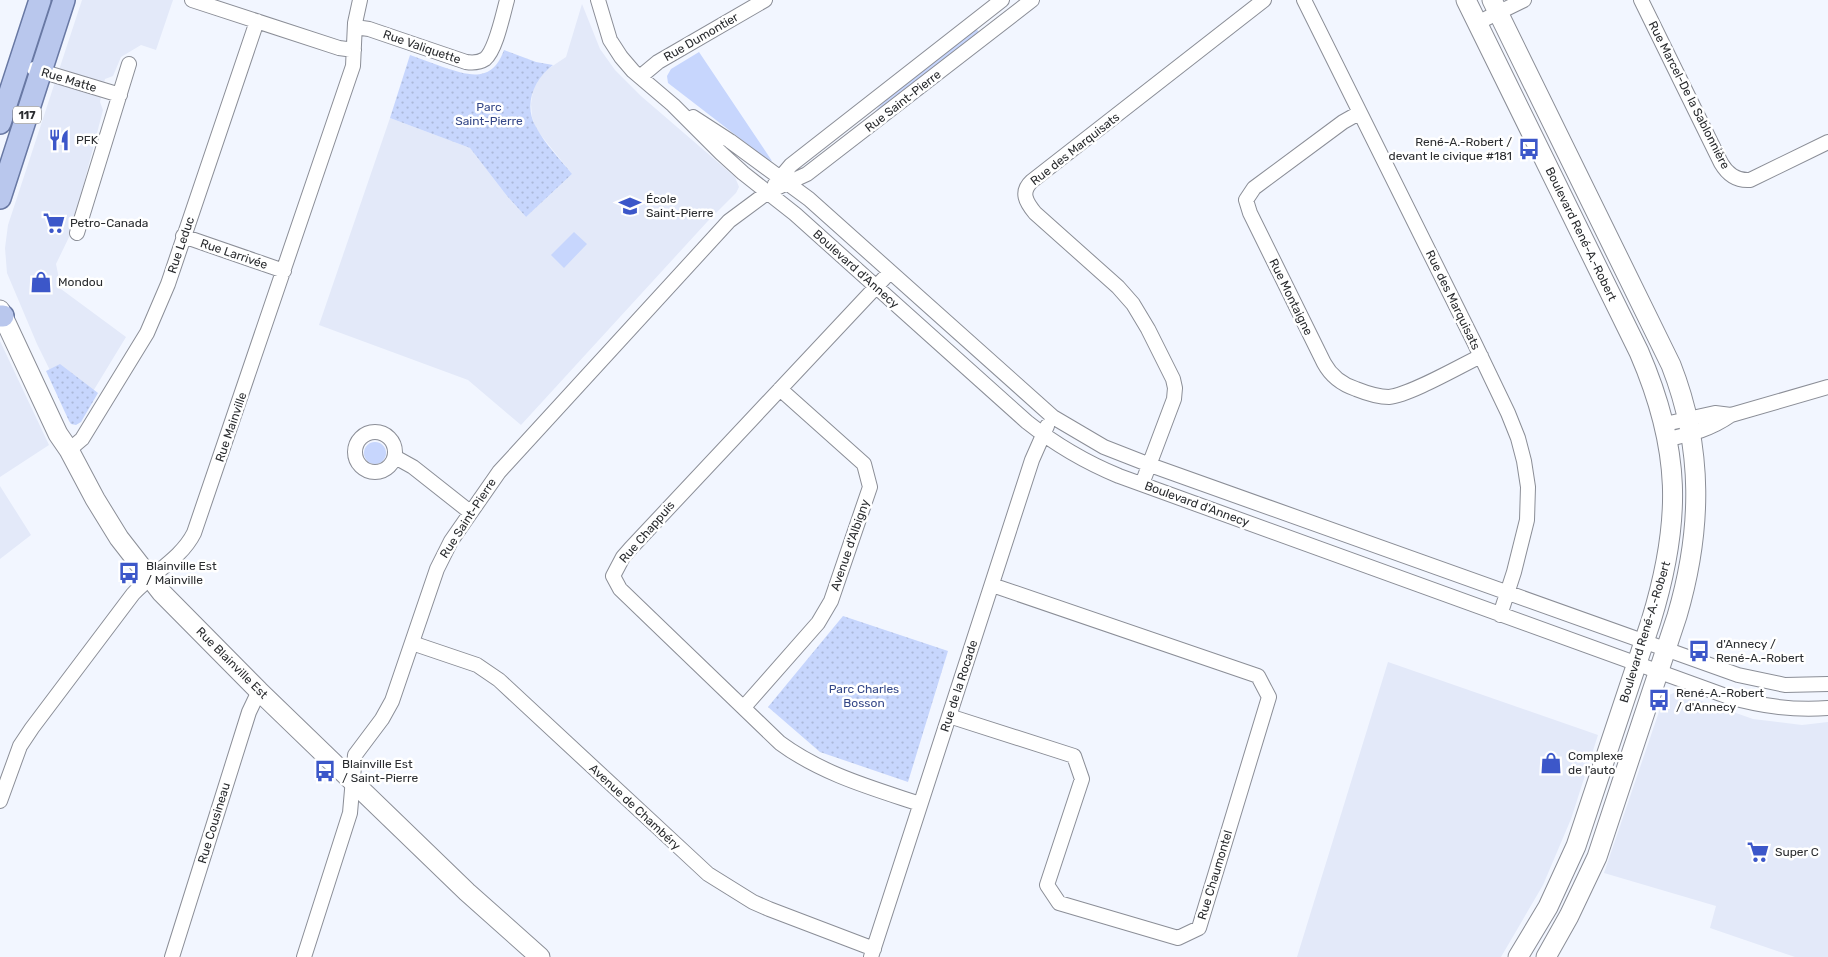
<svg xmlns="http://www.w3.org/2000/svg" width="1828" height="957" font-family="Rubik,sans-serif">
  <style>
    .built { fill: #e3e9f9 }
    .green { fill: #c7d6fd }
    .park { fill: url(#park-dots) }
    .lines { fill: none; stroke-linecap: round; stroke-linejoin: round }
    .street-casing { stroke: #8b8e97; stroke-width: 16 }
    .secondary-casing { stroke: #8b8e97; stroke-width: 21 }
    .primary-casing { stroke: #6878a3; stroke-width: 24 }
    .street { stroke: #fff; stroke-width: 14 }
    .secondary { stroke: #fff; stroke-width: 19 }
    .primary { stroke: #b9c7ed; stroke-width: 21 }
    .labels { text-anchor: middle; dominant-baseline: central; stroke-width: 5; stroke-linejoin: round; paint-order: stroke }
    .shield { fill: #fff; stroke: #6a6b6d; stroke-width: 1 }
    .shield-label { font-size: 11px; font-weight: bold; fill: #2a2c2f }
    .street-label { font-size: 12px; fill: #2a2c2f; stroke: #fff }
    .park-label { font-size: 12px; fill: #354888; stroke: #fff }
    .poi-label { font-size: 12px; fill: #2a2c2f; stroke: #fff; text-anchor: start }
  </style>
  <defs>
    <pattern id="park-dots" width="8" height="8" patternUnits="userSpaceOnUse" patternTransform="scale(1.25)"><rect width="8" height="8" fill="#c7d6fd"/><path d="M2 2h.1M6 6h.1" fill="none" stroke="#abb8d9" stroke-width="1.8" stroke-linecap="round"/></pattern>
  </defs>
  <rect width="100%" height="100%" fill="#f2f6ff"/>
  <path class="built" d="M82,0H173L156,50L141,45L121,57L113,76L105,79L100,102L103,110L71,233L56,264L61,289L126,337L75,421L37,344L7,273L5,248L8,225Z
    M582,4L600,49L615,70L641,96L735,177L739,187L736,193L707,222L521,425L468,380L319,325L390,118L470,148L507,196L526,217L572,174L536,129L532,117L531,104L533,90L541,76L545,71L566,57Z
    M0,341L49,445L0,477Z
    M0,486L31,535L0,559Z
    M1388,662L1598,735L1571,819L1543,885L1501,957H1297Z
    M1676,692L1753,719L1802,725L1828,722V957H1795L1710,928L1716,906L1604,873L1664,697Z"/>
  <path class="green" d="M976,28L980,34L870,117L889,96Z
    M699,52L772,161L768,160L668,83L667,76L671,69Z
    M574,232L587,244L564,268L551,255Z
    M364 453a11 11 0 1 1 22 0a11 11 0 1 1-22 0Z"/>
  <path class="park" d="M504,50L536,62L553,65C534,79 523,105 536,127C545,144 560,159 572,174L526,217L507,196L470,148L390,118L410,55C421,59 432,63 443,67C470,76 492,83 504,50Z
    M60,364L98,393L81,422L76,425L71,424L69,421L46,371Z
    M843,616L948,651L908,782L820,752L768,707Z"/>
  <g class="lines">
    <g class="street-casing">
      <path id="street" d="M192,0L339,48L354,50
        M598,0L610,40L621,57L633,71L673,105L721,153L743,173L795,214L1027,422C1056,445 1085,462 1119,476L1726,696C1760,706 1793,711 1828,708
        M1304,0L1474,342L1508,413L1518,438L1524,461L1528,487L1527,520L1514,572L1500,615
        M1641,0L1721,163C1728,175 1737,181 1750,180L1828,142
        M1477,23L1524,0
        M355,27L369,29L466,62C473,63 479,63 485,59C496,50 503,14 507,0
        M34,69L120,95
        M640,77L658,62L765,0
        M1359,113L1343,122L1254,188L1246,200L1250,213L1324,363C1331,376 1341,384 1356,389C1366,393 1378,397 1389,397C1410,395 1460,366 1481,356
        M693,117L730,141L809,199L1053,417L1104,447L1150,465L1738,675L1785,685L1828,684
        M775,184L791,165L1002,0
        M77,233L129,64
        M183,236L284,271
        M890,272L630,549L623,557L613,576L620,589L780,743C822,774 872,788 920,804
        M1665,424L1715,413L1731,415
        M355 452a20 20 0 1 1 40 0a20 20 0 1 1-40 0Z
        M1668,439C1692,434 1711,429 1731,415L1828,387
        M69,450L82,439L147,333L168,284L257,21
        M395,457L413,467L470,512
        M1142,484L1174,399L1175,388L1173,379L1148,329L1133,304L1118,287L1035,213C1026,202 1020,192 1032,181L1264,0
        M412,643L477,665L499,680L708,874L753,902L769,909L874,949
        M744,707L818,623L831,601L870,487L864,464L780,389
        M949,716L1074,756L1082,779L1047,885L1059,903L1178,938L1199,928L1269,697L1258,676L992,585
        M0,801L20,746L32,728L133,594C152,573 181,559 194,533L353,66L355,23L360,0
        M172,957L249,712L259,691
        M304,957L350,813L355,755L382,719L392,701L437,569L451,541L499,472L729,221L768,192L807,174L1032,0
        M871,957L1032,460L1047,426"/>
    </g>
    <g class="secondary-casing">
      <path id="secondary" d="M1466,0L1639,352C1681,449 1682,520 1651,621L1576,846L1548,907L1518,957
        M1492,0L1671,365C1704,449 1702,531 1677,616L1597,857L1569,916L1546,957
        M0,310L58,434L69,450L95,499L119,538L161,592L259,691L467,892L540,957"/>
    </g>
    <g class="primary-casing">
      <path id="primary" d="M0,123L40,0
        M0,198L64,0
        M0,316H3"/>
    </g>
    <use href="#street" class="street"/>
    <use href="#secondary" class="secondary"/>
    <use href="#primary" class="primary"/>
  </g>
  <defs>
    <g id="restaurant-bare" transform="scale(1.725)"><path d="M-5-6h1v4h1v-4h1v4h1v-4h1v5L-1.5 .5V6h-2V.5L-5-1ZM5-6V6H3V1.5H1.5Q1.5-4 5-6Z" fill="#3c57c9" stroke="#fff" stroke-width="2.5" paint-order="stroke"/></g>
    <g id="bus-bare" transform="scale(1.725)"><path d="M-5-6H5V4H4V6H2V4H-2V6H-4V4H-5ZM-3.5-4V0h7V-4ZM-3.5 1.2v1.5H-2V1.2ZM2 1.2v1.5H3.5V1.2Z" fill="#3c57c9" stroke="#fff" stroke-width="2.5" paint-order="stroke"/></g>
    <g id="school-bare" transform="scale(1.725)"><path d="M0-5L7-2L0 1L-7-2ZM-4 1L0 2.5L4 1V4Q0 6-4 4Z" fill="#3c57c9" stroke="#fff" stroke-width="2.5" paint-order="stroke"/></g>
    <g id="supermarket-bare" transform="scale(1.725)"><path d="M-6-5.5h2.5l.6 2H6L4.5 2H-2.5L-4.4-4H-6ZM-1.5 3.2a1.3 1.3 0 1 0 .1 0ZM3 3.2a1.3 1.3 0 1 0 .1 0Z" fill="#3c57c9" stroke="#fff" stroke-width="2.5" paint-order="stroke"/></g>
    <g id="shop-bare" transform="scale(1.725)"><path d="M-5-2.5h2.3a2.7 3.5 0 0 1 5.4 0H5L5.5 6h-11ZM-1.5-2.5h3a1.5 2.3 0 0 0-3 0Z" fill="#3c57c9" stroke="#fff" stroke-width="2.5" paint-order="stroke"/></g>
  </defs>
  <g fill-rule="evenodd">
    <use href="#restaurant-bare" x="59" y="140"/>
    <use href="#bus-bare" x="1529" y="149"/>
    <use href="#school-bare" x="630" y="206"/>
    <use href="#supermarket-bare" x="54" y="223"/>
    <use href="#shop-bare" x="41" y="282"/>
    <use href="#bus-bare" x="129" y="573"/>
    <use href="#bus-bare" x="1699" y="651"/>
    <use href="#bus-bare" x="1659" y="700"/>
    <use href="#shop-bare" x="1551" y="763"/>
    <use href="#bus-bare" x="325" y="771"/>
    <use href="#supermarket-bare" x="1758" y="852"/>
  </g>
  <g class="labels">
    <rect class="shield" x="13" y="106.5" width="28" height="17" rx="4"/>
    <g class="shield-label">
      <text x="27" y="115">117</text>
    </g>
    <g class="street-label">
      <text transform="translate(701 37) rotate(-30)">Rue Dumontier</text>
      <text transform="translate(422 47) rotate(19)">Rue Valiquette</text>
      <text transform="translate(69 80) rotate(17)">Rue Matte</text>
      <text transform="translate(1689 95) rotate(63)">Rue Marcel-De la Sablonnière</text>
      <text transform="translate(903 101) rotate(-38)">Rue Saint-Pierre</text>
      <text transform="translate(1075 149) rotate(-38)">Rue des Marquisats</text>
      <text transform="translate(1581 234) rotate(64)">Boulevard René-A.-Robert</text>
      <text transform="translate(181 245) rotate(-71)">Rue Leduc</text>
      <text transform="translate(234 254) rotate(19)">Rue Larrivée</text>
      <text transform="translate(856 269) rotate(42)">Boulevard d'Annecy</text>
      <text transform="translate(1291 297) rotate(64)">Rue Montaigne</text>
      <text transform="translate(1453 300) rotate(64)">Rue des Marquisats</text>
      <text transform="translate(231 427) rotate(-71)">Rue Mainville</text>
      <text transform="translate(1197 504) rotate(20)">Boulevard d'Annecy</text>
      <text transform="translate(468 518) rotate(-57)">Rue Saint-Pierre</text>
      <text transform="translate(647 532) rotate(-49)">Rue Chappuis</text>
      <text transform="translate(850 545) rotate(-71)">Avenue d'Albigny</text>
      <text transform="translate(1645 632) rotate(-73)">Boulevard René-A.-Robert</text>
      <text transform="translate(232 663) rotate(45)">Rue Blainville Est</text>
      <text transform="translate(959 686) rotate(-72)">Rue de la Rocade</text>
      <text transform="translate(635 807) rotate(43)">Avenue de Chambéry</text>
      <text transform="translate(214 823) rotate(-73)">Rue Cousineau</text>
      <text transform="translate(1215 875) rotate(-73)">Rue Chaumontel</text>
    </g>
    <g class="park-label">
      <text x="489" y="107">Parc<tspan x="489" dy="14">Saint-Pierre</tspan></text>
      <text x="864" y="689">Parc Charles<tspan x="864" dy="14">Bosson</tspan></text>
    </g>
    <g class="poi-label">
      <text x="76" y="140">PFK</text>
      <text x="1512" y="142" text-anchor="end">René-A.-Robert /<tspan x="1512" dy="14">devant le civique #181</tspan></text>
      <text x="646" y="199">École<tspan x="646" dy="14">Saint-Pierre</tspan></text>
      <text x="70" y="223">Petro-Canada</text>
      <text x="58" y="282">Mondou</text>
      <text x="146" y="566">Blainville Est<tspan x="146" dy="14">/ Mainville</tspan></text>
      <text x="1716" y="644">d'Annecy /<tspan x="1716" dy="14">René-A.-Robert</tspan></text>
      <text x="1676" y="693">René-A.-Robert<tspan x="1676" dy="14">/ d'Annecy</tspan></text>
      <text x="1568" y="756">Complexe<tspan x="1568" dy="14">de l'auto</tspan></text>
      <text x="342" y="764">Blainville Est<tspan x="342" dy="14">/ Saint-Pierre</tspan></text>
      <text x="1775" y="852">Super C</text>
    </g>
  </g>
</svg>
